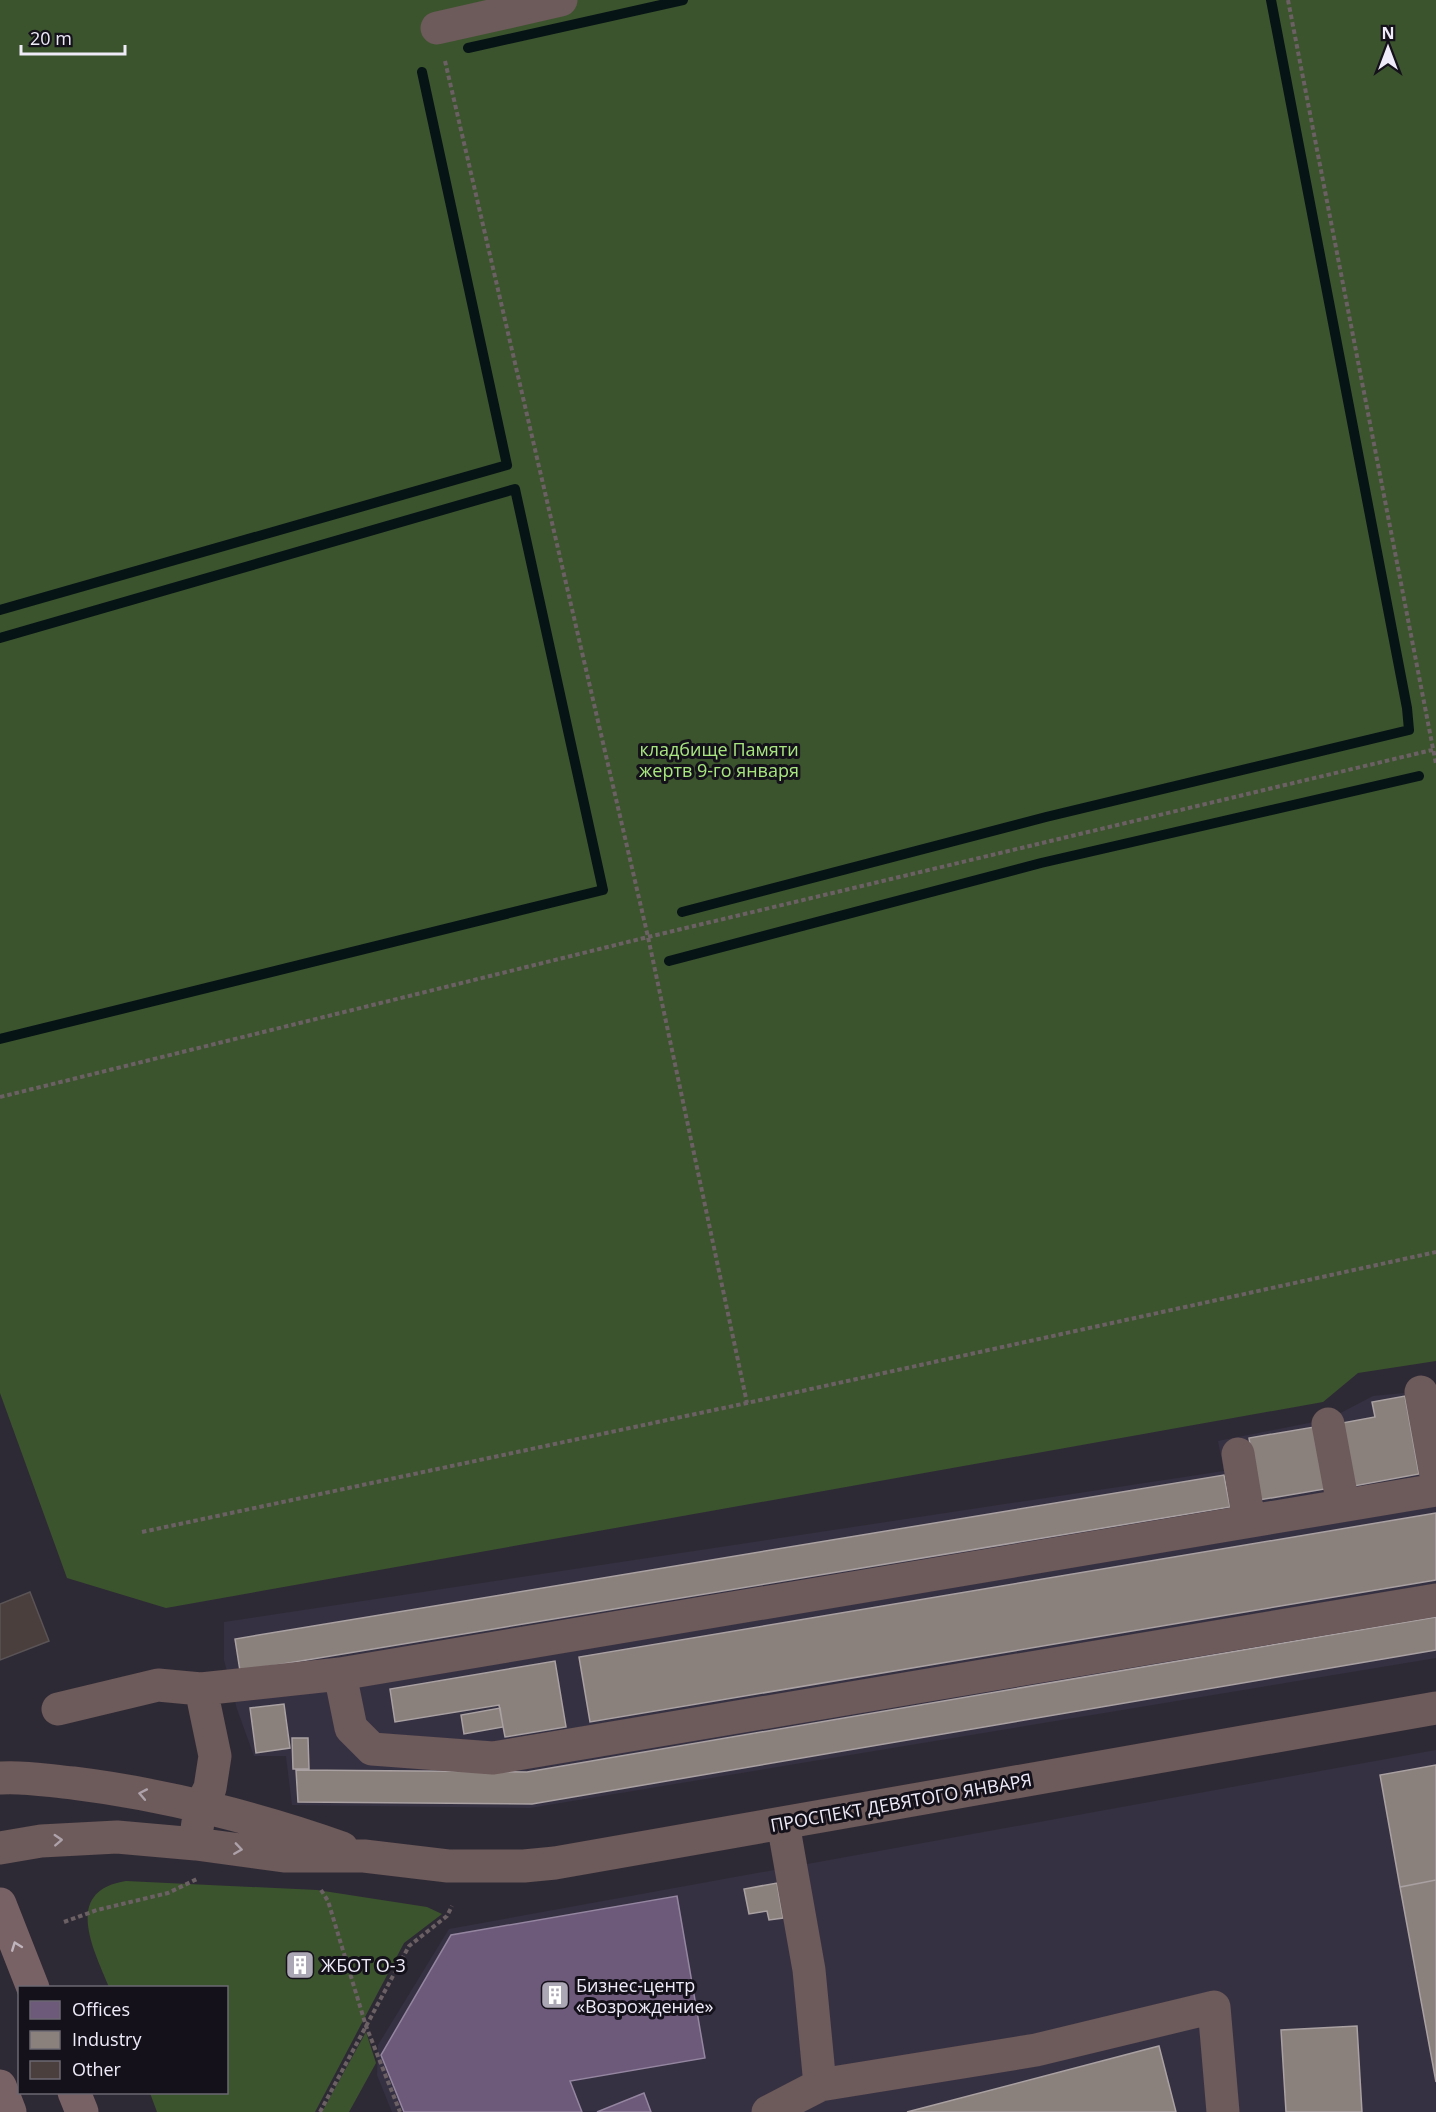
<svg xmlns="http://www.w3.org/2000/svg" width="1436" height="2112" font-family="'Open Sans',sans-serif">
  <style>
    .industrial { fill: #363142 }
    .green { fill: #3b542d }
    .offices { fill: #6d597a; stroke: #9485a0; stroke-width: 1.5 }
    .industry { fill: #8a817c; stroke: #a9a1a2; stroke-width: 1.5 }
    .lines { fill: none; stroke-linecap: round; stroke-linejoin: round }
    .stream { stroke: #071416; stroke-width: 10 }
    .building { fill: #4b3f3d; stroke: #5a5456; stroke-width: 1.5 }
    .path { stroke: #6b6063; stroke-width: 4; stroke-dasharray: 4.5 3; stroke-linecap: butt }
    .minor { stroke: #6d5a5a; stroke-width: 33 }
    .major { stroke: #796265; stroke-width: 33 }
    .oneway { stroke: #aea2aa }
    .oneway2 { stroke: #c0b4be }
    .labels { text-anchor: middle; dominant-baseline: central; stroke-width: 6; stroke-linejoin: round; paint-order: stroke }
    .park-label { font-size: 18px; fill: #a7e67f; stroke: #14111a }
    .street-label { font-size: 18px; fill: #f0ebf9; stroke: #14111a }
    .poi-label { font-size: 18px; fill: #f0ebf9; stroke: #14111a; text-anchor: start }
  </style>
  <rect width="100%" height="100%" fill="#2e2a35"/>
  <path class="industrial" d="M1436,1390V1658L530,1808L292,1805L286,1756H254L237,1709L224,1660V1622L1224,1471L1218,1441L1329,1419L1373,1396Z
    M1436,1750V2112H392L377,2075L378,2045L449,1929Z"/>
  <path class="green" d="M0,0H1436V1361L1358,1373L1323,1402L166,1608L67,1578L0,1393Z
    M126,1881L317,1890L427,1907L442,1914L404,1943L315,2112H157L150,2093L226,2092V1988L109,1987C94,1950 62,1891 126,1881Z
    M366,2032L376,2063L349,2112H322Z"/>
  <path class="offices" d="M677,1896L705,2058L570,2081L582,2112H404L381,2055L451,1935Z
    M644,2093L651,2112H597Z"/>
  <path class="industry" d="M1405,1396L1419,1474L1354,1486L1342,1423L1375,1417L1372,1402Z
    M1314,1427L1325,1489L1259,1500L1249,1438Z
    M1224,1475L1230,1507L240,1671L235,1639Z
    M1436,1513V1580L590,1722L579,1657Z
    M1436,1617V1650L532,1804L298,1802L296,1770L527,1772Z
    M555,1661L566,1727L505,1737L499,1705L395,1722L390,1689Z
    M284,1704L290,1748L256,1753L250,1708Z
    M500,1708L503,1727L464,1734L461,1715Z
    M292,1738H308L309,1769H293Z
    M1436,1765V1880L1400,1887L1380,1775Z
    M1436,1880V2082L1400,1887Z
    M777,1883L783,1918L769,1920L767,1911L749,1914L744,1889Z
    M1357,2026L1362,2112H1286L1281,2030Z
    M1159,2046L1176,2112H907Z"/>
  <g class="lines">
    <path class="stream" d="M468,48L683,0
      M0,610L507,465L422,72
      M0,638L515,489L603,890L0,1039
      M682,912L1046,817L1409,730L1407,708L1271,0
      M669,961L1041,863L1419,776"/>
  </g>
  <path class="building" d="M30,1592L49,1641L0,1660V1604Z
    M291 1965a8 8 0 1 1 16 0a8 8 0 1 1-16 0Z"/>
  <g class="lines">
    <path class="path" d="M1288,0L1436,764
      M445,61L648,937L747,1403
      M0,1097L648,937L1436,749
      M142,1532L747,1403L1436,1252
      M321,1890L328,1901L366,2026L400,2112
      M64,1922L97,1910L168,1893L197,1879
      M320,2112L409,1946L447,1916L452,1906"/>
    <path class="minor" d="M437,28L561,0
      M1421,1392L1436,1475
      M1328,1424L1343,1505
      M1238,1454L1249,1521
      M340,1674L351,1728L372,1749L493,1758L1436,1600
      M58,1709L158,1685L201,1689L340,1674L1436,1490
      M0,1778C25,1776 49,1781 73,1783C162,1794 258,1818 342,1848
      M197,1829L200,1808L210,1788L215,1756L201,1689
      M0,1848L41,1841L117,1837L196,1844L284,1856H364L448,1866H524L555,1863L1436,1708
      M820,2085L1036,2050L1214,2007L1223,2112
      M768,2112L820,2085L809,1970L783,1823"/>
    <path class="major" d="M0,1904L33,1988
      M0,2086L10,2112
      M74,2092L82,2112"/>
  </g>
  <defs><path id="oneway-chevron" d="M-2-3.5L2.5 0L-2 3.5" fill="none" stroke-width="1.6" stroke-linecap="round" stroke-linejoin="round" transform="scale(1.5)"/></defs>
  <g class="oneway">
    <use href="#oneway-chevron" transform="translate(143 1794) rotate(-169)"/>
    <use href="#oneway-chevron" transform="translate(58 1840) rotate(-3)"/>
    <use href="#oneway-chevron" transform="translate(238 1849) rotate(8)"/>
  </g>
  <use class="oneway2" href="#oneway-chevron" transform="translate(16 1946) rotate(-111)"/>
  <defs>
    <g id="building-square" transform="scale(1.5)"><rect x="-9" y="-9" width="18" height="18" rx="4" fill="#aca7b4" stroke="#14111a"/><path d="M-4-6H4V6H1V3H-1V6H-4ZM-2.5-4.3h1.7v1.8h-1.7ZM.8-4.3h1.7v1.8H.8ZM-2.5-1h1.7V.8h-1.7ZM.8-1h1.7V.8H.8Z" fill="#fff"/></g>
  </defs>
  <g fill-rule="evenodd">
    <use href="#building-square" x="300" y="1965"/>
    <use href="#building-square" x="555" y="1995"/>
  </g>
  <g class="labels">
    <g class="park-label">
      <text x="719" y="749">кладбище Памяти<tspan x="719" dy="21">жертв 9-го января</tspan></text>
    </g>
    <g class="street-label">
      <text transform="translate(901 1802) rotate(-10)">ПРОСПЕКТ ДЕВЯТОГО ЯНВАРЯ</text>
    </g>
    <g class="poi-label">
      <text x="321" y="1965">ЖБОТ О-3</text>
      <text x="576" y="1985">Бизнес-центр<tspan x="576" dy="21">«Возрождение»</tspan></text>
    </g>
  </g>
  <rect x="18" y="1986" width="210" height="108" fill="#14111a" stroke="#6c6873" stroke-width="1.5"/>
  <rect x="30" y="2001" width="30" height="18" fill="#6d597a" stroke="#6c6873" stroke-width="1.5"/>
  <text x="72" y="2016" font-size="18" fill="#f0ebf9">Offices</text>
  <rect x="30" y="2031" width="30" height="18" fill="#8a817c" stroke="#6c6873" stroke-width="1.5"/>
  <text x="72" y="2046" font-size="18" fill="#f0ebf9">Industry</text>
  <rect x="30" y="2061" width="30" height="18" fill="#4b3f3d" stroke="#6c6873" stroke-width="1.5"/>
  <text x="72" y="2076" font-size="18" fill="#f0ebf9">Other</text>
  <g transform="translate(1388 48)" stroke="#14111a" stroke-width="4.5" paint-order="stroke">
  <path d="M0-4.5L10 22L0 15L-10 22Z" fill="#f0ebf9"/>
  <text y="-9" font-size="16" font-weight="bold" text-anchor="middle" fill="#f0ebf9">N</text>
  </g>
  <path d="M21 45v9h104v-9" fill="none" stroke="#f0ebf9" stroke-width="3"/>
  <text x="30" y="45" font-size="18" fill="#f0ebf9" stroke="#14111a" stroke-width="4.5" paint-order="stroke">20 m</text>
</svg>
